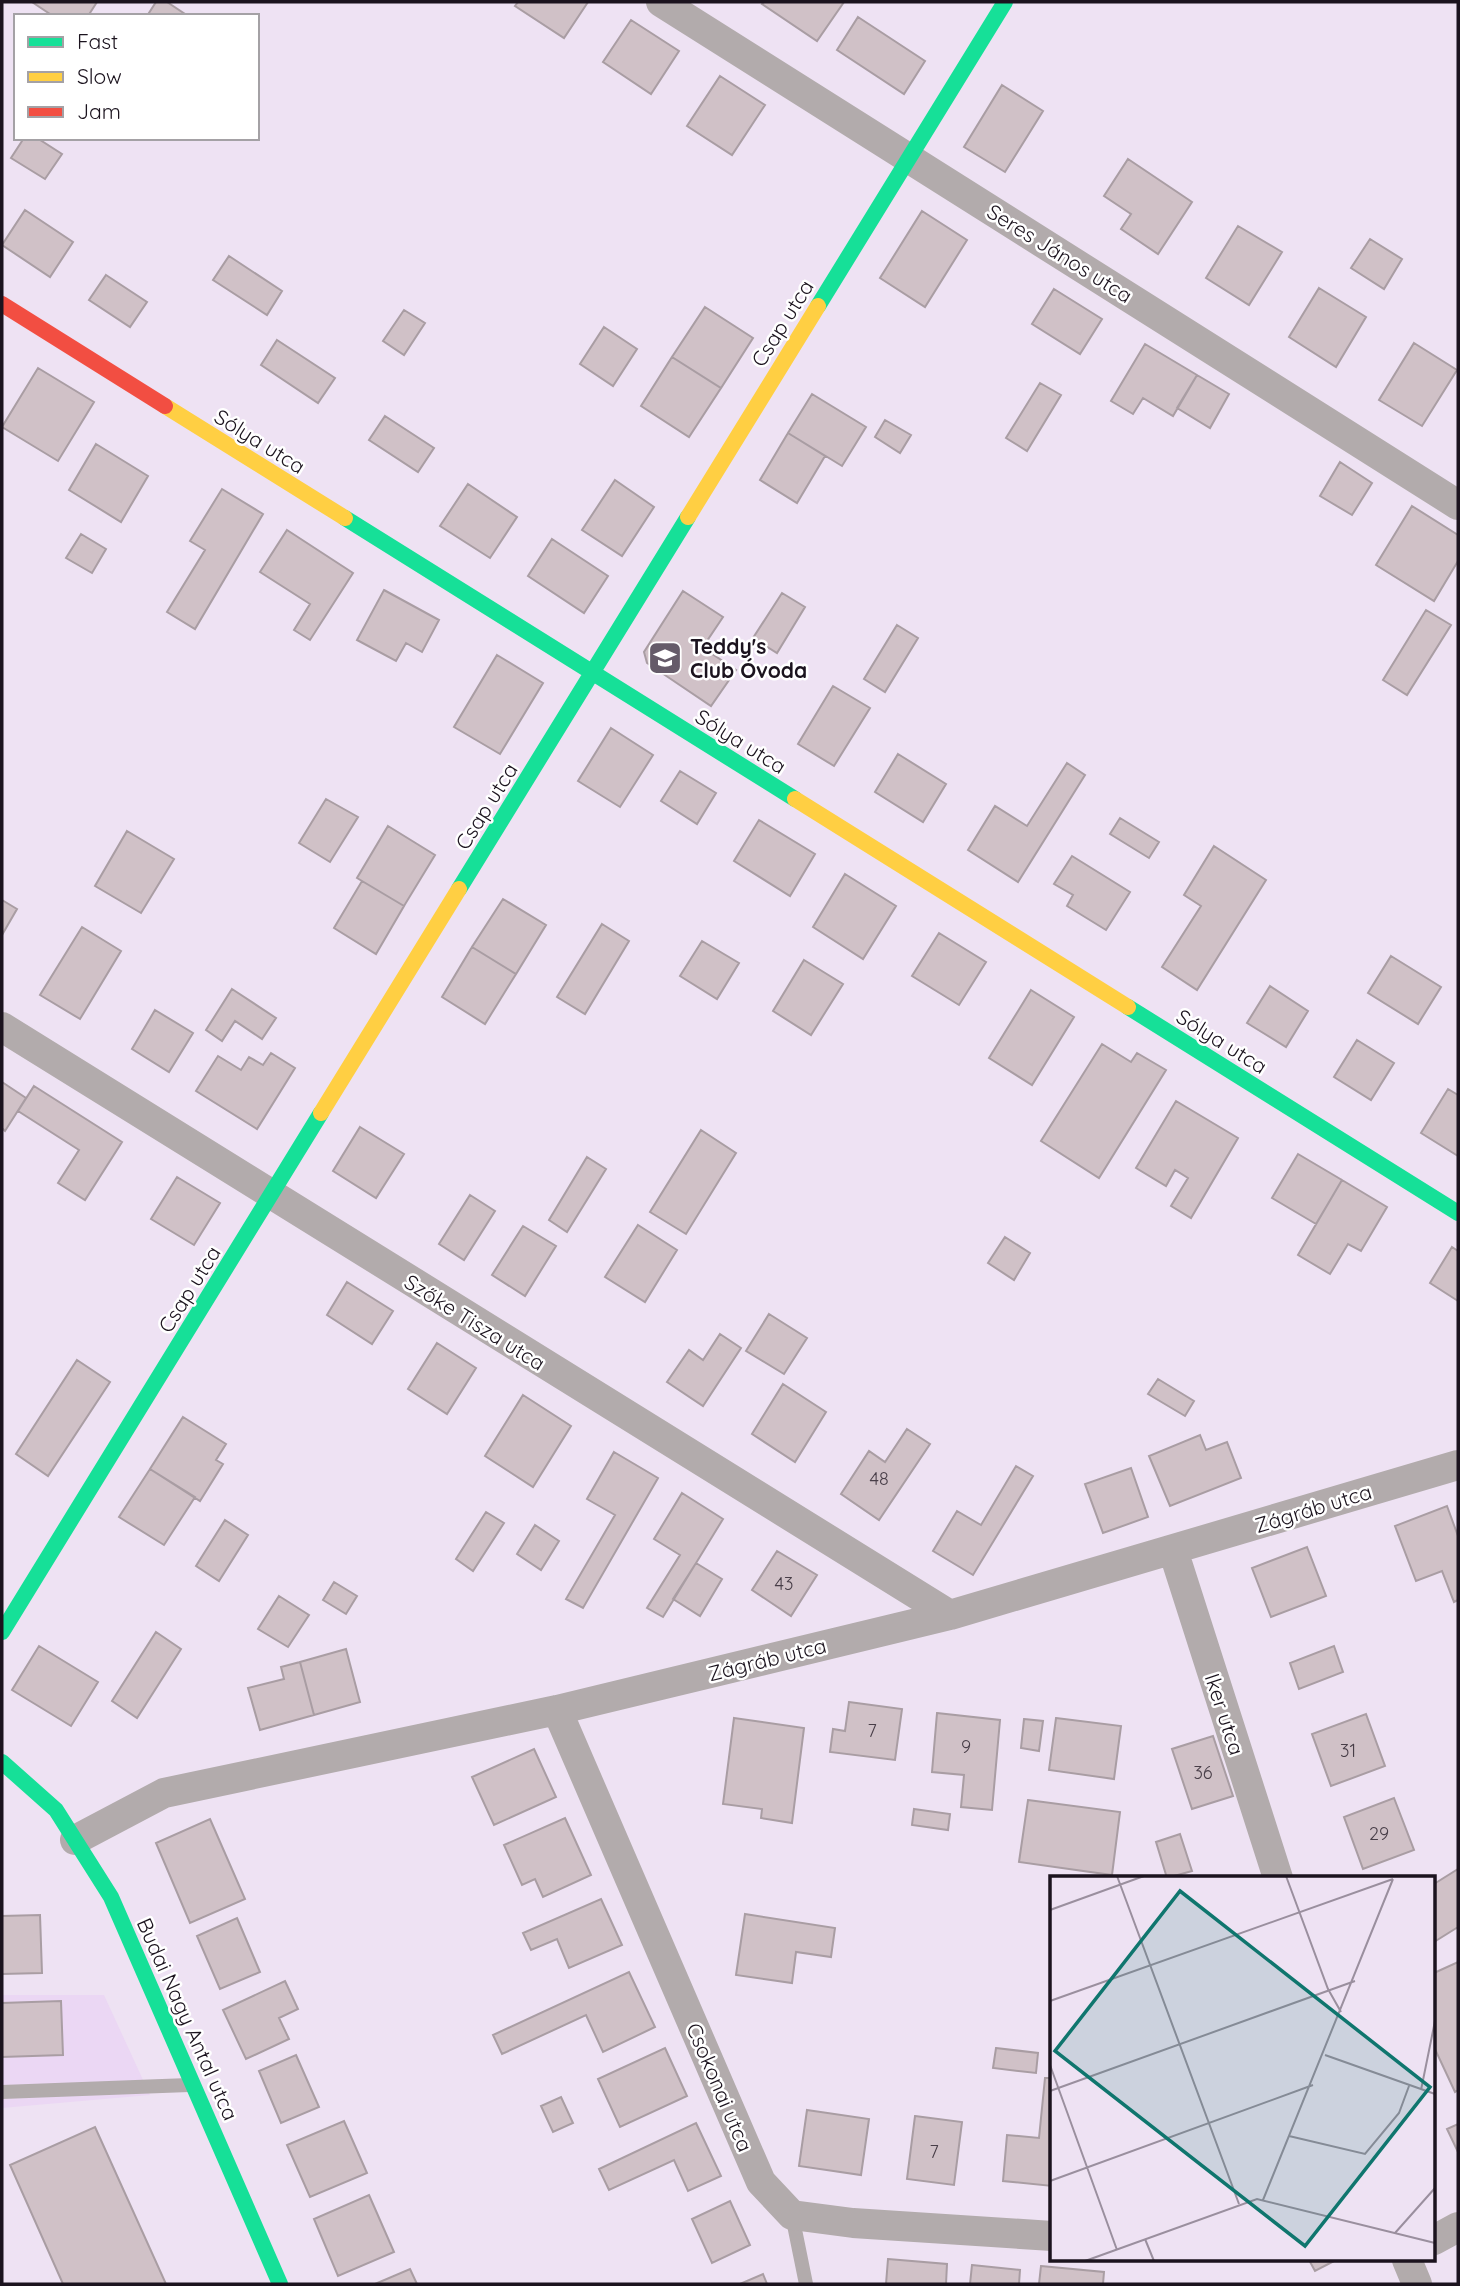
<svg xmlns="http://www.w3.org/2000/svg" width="1460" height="2286" font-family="Quicksand,sans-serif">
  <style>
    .built { fill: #ebd7f4 }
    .building { fill: #d0c1c7; stroke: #a99da3; stroke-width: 2 }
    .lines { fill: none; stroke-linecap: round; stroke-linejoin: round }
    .lane { stroke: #b2abac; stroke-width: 14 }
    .street { stroke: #b2abac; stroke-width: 30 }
    .fast { stroke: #16e098; stroke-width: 16 }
    .slow { stroke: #ffcf43; stroke-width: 16 }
    .jam { stroke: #f24e42; stroke-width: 16 }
    .labels { text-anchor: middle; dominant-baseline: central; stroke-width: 5; stroke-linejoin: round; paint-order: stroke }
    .number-label { font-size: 18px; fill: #483e48 }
    .street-label { font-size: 21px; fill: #1b131e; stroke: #fff }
    .poi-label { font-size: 21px; font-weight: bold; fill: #1b131e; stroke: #fff; text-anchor: start }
    .inset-road { fill: none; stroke: #9a8f9e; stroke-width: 2 }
    .view { fill: #0f766e; fill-opacity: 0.15; stroke: #0f766e; stroke-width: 3.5 }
    .inset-edge { fill: none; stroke: #1b131e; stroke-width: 3.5 }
  </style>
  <rect width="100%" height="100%" fill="#eee2f3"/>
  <path class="built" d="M2,1995H104L150,2095L2,2108Z"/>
  <path class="building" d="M32,2H97L88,16H53Z
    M156,2H167L188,16H147Z
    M518,2H588L564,38L515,6Z
    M764,2H844L817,41L762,4Z
    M858,17L925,61L904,94L837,50Z
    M631,20L679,51L651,94L603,62Z
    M720,76L765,105L732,155L687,126Z
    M1002,85L1043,111L1005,172L964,147Z
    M24,138H37L62,154L45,179L11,158Z
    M1128,159L1192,202L1158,254L1121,229L1131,214L1104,196Z
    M25,210L73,242L50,277L2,245Z
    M922,211L967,240L925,307L880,278Z
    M1238,226L1282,252L1249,305L1206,278Z
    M1370,239L1402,259L1384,289L1351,268Z
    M229,256L282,291L267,315L213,280Z
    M106,275L147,302L130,327L89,300Z
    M1319,288L1366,317L1336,367L1289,337Z
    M1054,289L1102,319L1080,354L1032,324Z
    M705,307L753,338L721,388L672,357Z
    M404,310L425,323L404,355L383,341Z
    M604,327L637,349L613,386L580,364Z
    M277,340L335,378L318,403L261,365Z
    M1414,343L1457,370L1422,426L1379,400Z
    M1145,344L1197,375L1173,416L1143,398L1133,414L1111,401Z
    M672,357L721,388L689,437L641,406Z
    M38,368L94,402L58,461L2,427Z
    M1197,375L1229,394L1210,428L1177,408Z
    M1040,383L1061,395L1027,451L1006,438Z
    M812,394L866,427L842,466L788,433Z
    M385,416L434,448L418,472L369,440Z
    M885,420L911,435L900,453L875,437Z
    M788,433L825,456L797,503L760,480Z
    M96,444L148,476L121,522L69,490Z
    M1340,462L1372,483L1352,515L1320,496Z
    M615,480L654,507L622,556L582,530Z
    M468,484L517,517L490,558L440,526Z
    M222,489L263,514L195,629L167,612L205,550L190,541Z
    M1412,506L1458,535V561L1434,601L1376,565Z
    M287,530L353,573L310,640L294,630L310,604L260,572Z
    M81,534L106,549L92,573L66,558Z
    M552,539L608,576L584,613L528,576Z
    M384,590L439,620L422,652L406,643L396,661L357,640Z
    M683,591L723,617L707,641L711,653L736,670L711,706L647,663L644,652Z
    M782,593L805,607L777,653L753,638Z
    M1426,610L1451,625L1407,695L1383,680Z
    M897,625L918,638L885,692L864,679Z
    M497,655L543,683L500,754L454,727Z
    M833,686L870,708L834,766L798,744Z
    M611,728L653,755L620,807L578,781Z
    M898,754L946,784L923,822L875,792Z
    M1067,763L1085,775L1018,882L968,850L995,806L1027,826Z
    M680,771L716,793L697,824L661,801Z
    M326,799L358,817L330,862L299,843Z
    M1120,818L1159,842L1149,858L1110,834Z
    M759,820L815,854L790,896L734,861Z
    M388,826L435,855L404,906L357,878Z
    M127,831L174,859L141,913L95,886Z
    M1214,846L1266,880L1197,990L1162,967L1201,906L1184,895Z
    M1072,856L1130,892L1106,930L1067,906L1073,895L1054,884Z
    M845,874L896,906L863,959L813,927Z
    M362,881L404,906L376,954L334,928Z
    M503,899L546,925L516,974L472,947Z
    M2,900L17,909L2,935Z
    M602,924L629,941L585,1014L557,997Z
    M82,927L121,951L80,1019L40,995Z
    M939,933L986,962L959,1005L912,976Z
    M702,941L739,963L717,999L680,976Z
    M472,947L516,974L485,1024L442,997Z
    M1391,956L1441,987L1418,1024L1368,993Z
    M804,960L843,984L811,1035L773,1011Z
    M1270,986L1308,1011L1286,1047L1247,1023Z
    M232,989L276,1018L262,1039L235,1021L222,1041L206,1030Z
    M1031,990L1074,1017L1032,1085L989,1058Z
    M155,1010L193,1033L169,1072L132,1049Z
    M1357,1040L1394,1063L1371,1100L1334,1077Z
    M1102,1044L1131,1062L1137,1053L1166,1070L1099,1178L1041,1141Z
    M271,1053L295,1068L257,1129L196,1091L218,1056L241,1070L249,1057L263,1065Z
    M2,1082L26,1098L5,1131L2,1128Z
    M34,1086L122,1142L85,1200L58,1183L79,1150L18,1111Z
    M1448,1089L1458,1095V1156L1421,1133Z
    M1176,1101L1238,1138L1191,1218L1171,1206L1188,1178L1175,1170L1166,1186L1136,1168Z
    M360,1127L404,1154L376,1198L333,1171Z
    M701,1130L736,1153L686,1234L650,1212Z
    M1298,1154L1342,1180L1316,1224L1272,1198Z
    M587,1157L606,1169L567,1232L549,1220Z
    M177,1177L220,1203L194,1245L151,1219Z
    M1342,1180L1387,1207L1361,1251L1348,1244L1330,1274L1298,1255Z
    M470,1195L495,1211L464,1260L439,1244Z
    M638,1225L677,1250L645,1302L605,1277Z
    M523,1226L556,1246L525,1296L492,1275Z
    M1005,1237L1030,1253L1014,1280L988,1263Z
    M1452,1247L1458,1251V1301L1430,1283Z
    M347,1282L393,1311L372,1344L327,1315Z
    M769,1314L807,1338L784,1374L746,1351Z
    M720,1334L741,1348L703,1406L667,1382L689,1350L703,1360Z
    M437,1343L476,1368L447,1414L408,1389Z
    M77,1360L110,1382L48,1476L16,1454Z
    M1158,1379L1194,1401L1185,1416L1148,1394Z
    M783,1384L826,1412L795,1462L752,1434Z
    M523,1395L571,1426L533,1487L485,1456Z
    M183,1417L226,1444L216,1460L223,1464L200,1501L150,1469Z
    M907,1429L930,1444L879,1520L841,1494L869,1451L885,1462Z
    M1200,1435L1206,1450L1227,1442L1241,1478L1170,1506L1149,1456Z
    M614,1452L658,1478L583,1608L566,1599L615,1515L587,1499Z
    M1016,1466L1033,1476L973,1575L933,1551L957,1511L981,1525Z
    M1131,1468L1148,1517L1103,1533L1085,1484Z
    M150,1469L195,1497L164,1545L119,1517Z
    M682,1493L723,1519L663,1617L647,1608L680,1555L654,1539Z
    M1447,1506L1458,1536V1600L1454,1602L1442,1571L1416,1581L1395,1526Z
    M486,1512L504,1523L473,1571L456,1559Z
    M225,1520L248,1535L219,1581L196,1566Z
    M535,1525L559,1541L541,1570L517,1554Z
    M1307,1547L1326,1596L1271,1617L1252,1568Z
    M777,1551L817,1575L791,1616L752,1590Z
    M696,1563L722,1579L700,1616L673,1599Z
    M334,1582L357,1596L346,1614L323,1600Z
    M279,1596L309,1615L288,1647L258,1629Z
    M156,1632L181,1649L137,1718L112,1701Z
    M39,1646L98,1682L71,1726L12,1690Z
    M1334,1646L1343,1672L1299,1689L1290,1663Z
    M346,1649L360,1702L314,1715L300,1662Z
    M300,1662L314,1715L260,1730L248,1688L284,1679L281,1667Z
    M849,1702L902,1709L895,1760L830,1752L833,1729L845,1731Z
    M937,1713L1000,1720L992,1810L961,1807L964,1775L932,1772Z
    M1366,1714L1385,1766L1331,1786L1312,1734Z
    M734,1718L804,1728L792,1823L761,1818L762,1809L723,1804Z
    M1056,1718L1121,1726L1114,1779L1049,1770Z
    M1024,1719L1043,1721L1039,1751L1021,1748Z
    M1213,1736L1233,1796L1192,1809L1172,1749Z
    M534,1749L556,1797L494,1825L472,1777Z
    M1394,1798L1414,1850L1363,1869L1344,1817Z
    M1028,1800L1120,1812L1112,1875L1019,1862Z
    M914,1809L950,1814L948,1830L912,1825Z
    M565,1818L591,1875L543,1897L535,1879L522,1885L504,1845Z
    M210,1819L245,1899L190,1923L156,1843Z
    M1180,1834L1192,1871L1167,1878L1156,1842Z
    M1458,1869V1927L1434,1942V1884Z
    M601,1899L622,1945L569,1968L557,1939L531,1950L523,1933Z
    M745,1914L835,1928L831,1957L796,1952L792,1983L736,1975Z
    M40,1915L42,1973L2,1974V1916Z
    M237,1918L260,1972L220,1989L197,1936Z
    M1458,1962V2090L1455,2092L1434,2047V1973Z
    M629,1972L655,2027L603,2052L586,2015L502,2054L493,2035Z
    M285,1981L298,2009L279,2018L289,2039L246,2059L223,2010Z
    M61,2001L63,2055L2,2057V2003Z
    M665,2048L687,2096L620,2127L598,2079Z
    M996,2048L1038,2053L1036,2073L993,2068Z
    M296,2055L319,2107L281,2123L259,2071Z
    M1045,2078H1052V2186L1003,2181L1007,2135L1039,2138Z
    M561,2097L573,2123L553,2132L541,2106Z
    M807,2110L869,2119L861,2175L799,2166Z
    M915,2116L962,2122L954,2185L907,2179Z
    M344,2121L367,2173L310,2197L287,2145Z
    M696,2123L721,2176L688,2191L674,2160L609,2190L599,2169Z
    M1458,2124V2152L1447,2129Z
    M95,2127L166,2284H63L10,2165Z
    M369,2195L394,2252L338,2276L314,2219Z
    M730,2201L750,2245L712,2263L692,2219Z
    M888,2259L947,2264L946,2284H886Z
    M1309,2260H1336L1315,2271Z
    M972,2265L1020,2270L1019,2284H970Z
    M1041,2266L1104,2272L1103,2284H1039Z
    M410,2269L417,2284H375Z
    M763,2274L767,2284H740Z"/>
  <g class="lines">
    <path class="lane" d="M2,2092L189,2085
      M792,2215L806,2284"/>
    <path class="street" d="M661,2L1458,505
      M2,1027L950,1615
      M1173,1550L1278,1878
      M557,1710L761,2182L792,2215L853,2223L1052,2236
      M75,1840L164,1793L557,1710L950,1615L1458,1465
      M1434,2240L1458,2227
      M1407,2260L1417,2284"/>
    <path class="fast" d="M818,306L1005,2
      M345,518L795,799
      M459,889L688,517
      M1128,1007L1458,1213
      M2,1632L321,1113
      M2,1762L56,1810L111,1897L280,2284"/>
    <path class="slow" d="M165,406L345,518
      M688,517L818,306
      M795,799L1128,1007
      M321,1113L459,889"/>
    <path class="jam" d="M2,304L165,406"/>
  </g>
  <defs>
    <g id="school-square" transform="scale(1.75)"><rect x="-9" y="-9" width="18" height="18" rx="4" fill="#655b69" stroke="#fff"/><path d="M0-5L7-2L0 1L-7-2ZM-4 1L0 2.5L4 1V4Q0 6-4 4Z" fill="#fff"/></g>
  </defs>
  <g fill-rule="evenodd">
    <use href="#school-square" x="665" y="658"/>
  </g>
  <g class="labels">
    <g class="number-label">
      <text x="879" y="1478">48</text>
      <text x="784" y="1583">43</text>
      <text x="872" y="1730">7</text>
      <text x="966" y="1746">9</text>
      <text x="1348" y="1750">31</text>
      <text x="1203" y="1772">36</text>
      <text x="1379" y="1833">29</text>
      <text x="934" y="2151">7</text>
    </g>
    <g class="street-label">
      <text transform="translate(1060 253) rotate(32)">Seres János utca</text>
      <text transform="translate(782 323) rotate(-58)">Csap utca</text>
      <text transform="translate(260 441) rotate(32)">Sólya utca</text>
      <text transform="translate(741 741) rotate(32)">Sólya utca</text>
      <text transform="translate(486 806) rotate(-58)">Csap utca</text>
      <text transform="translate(1222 1041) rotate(32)">Sólya utca</text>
      <text transform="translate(189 1289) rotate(-58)">Csap utca</text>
      <text transform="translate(475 1322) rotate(32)">Szőke Tisza utca</text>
      <text transform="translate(1313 1508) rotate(-17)">Zágráb utca</text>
      <text transform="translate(767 1659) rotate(-14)">Zágráb utca</text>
      <text transform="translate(1225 1714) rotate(72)">Iker utca</text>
      <text transform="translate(188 2019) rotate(66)">Budai Nagy Antal utca</text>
      <text transform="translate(720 2087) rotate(67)">Csokonai utca</text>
    </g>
    <g class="poi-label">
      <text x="690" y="646">Teddy's<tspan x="690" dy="24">Club Óvoda</tspan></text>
    </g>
  </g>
  <g transform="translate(1050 1876)">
    <rect width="385" height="385" fill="#eee2f3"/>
    <path class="inset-road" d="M67,0L189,328M236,0L278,113L291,136M0,34L94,0M0,125L343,3M275,179L385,218M0,189L67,374M371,214L385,145M0,215L305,105M239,260L315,278L349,237L359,210M0,305L263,209M213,324L343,3M345,357L385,312M95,363L104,385M35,385L207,323L385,367"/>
    <path class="view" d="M130,15L380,211L255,370L5,175Z"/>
    <rect width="385" height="385" class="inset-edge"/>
  </g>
  <rect width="1460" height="2286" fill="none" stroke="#1b131e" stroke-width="7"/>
  <rect x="14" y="14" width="245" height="126" fill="#ffffff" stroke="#a4a1a5" stroke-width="2"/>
  <rect x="28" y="37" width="35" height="10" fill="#16e098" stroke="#a4a1a5" stroke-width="2"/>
  <text x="77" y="49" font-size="21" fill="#1b131e">Fast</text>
  <rect x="28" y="72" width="35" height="10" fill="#ffcf43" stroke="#a4a1a5" stroke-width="2"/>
  <text x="77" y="84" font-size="21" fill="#1b131e">Slow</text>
  <rect x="28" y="107" width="35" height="10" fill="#f24e42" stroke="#a4a1a5" stroke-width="2"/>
  <text x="77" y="119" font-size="21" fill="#1b131e">Jam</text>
</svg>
